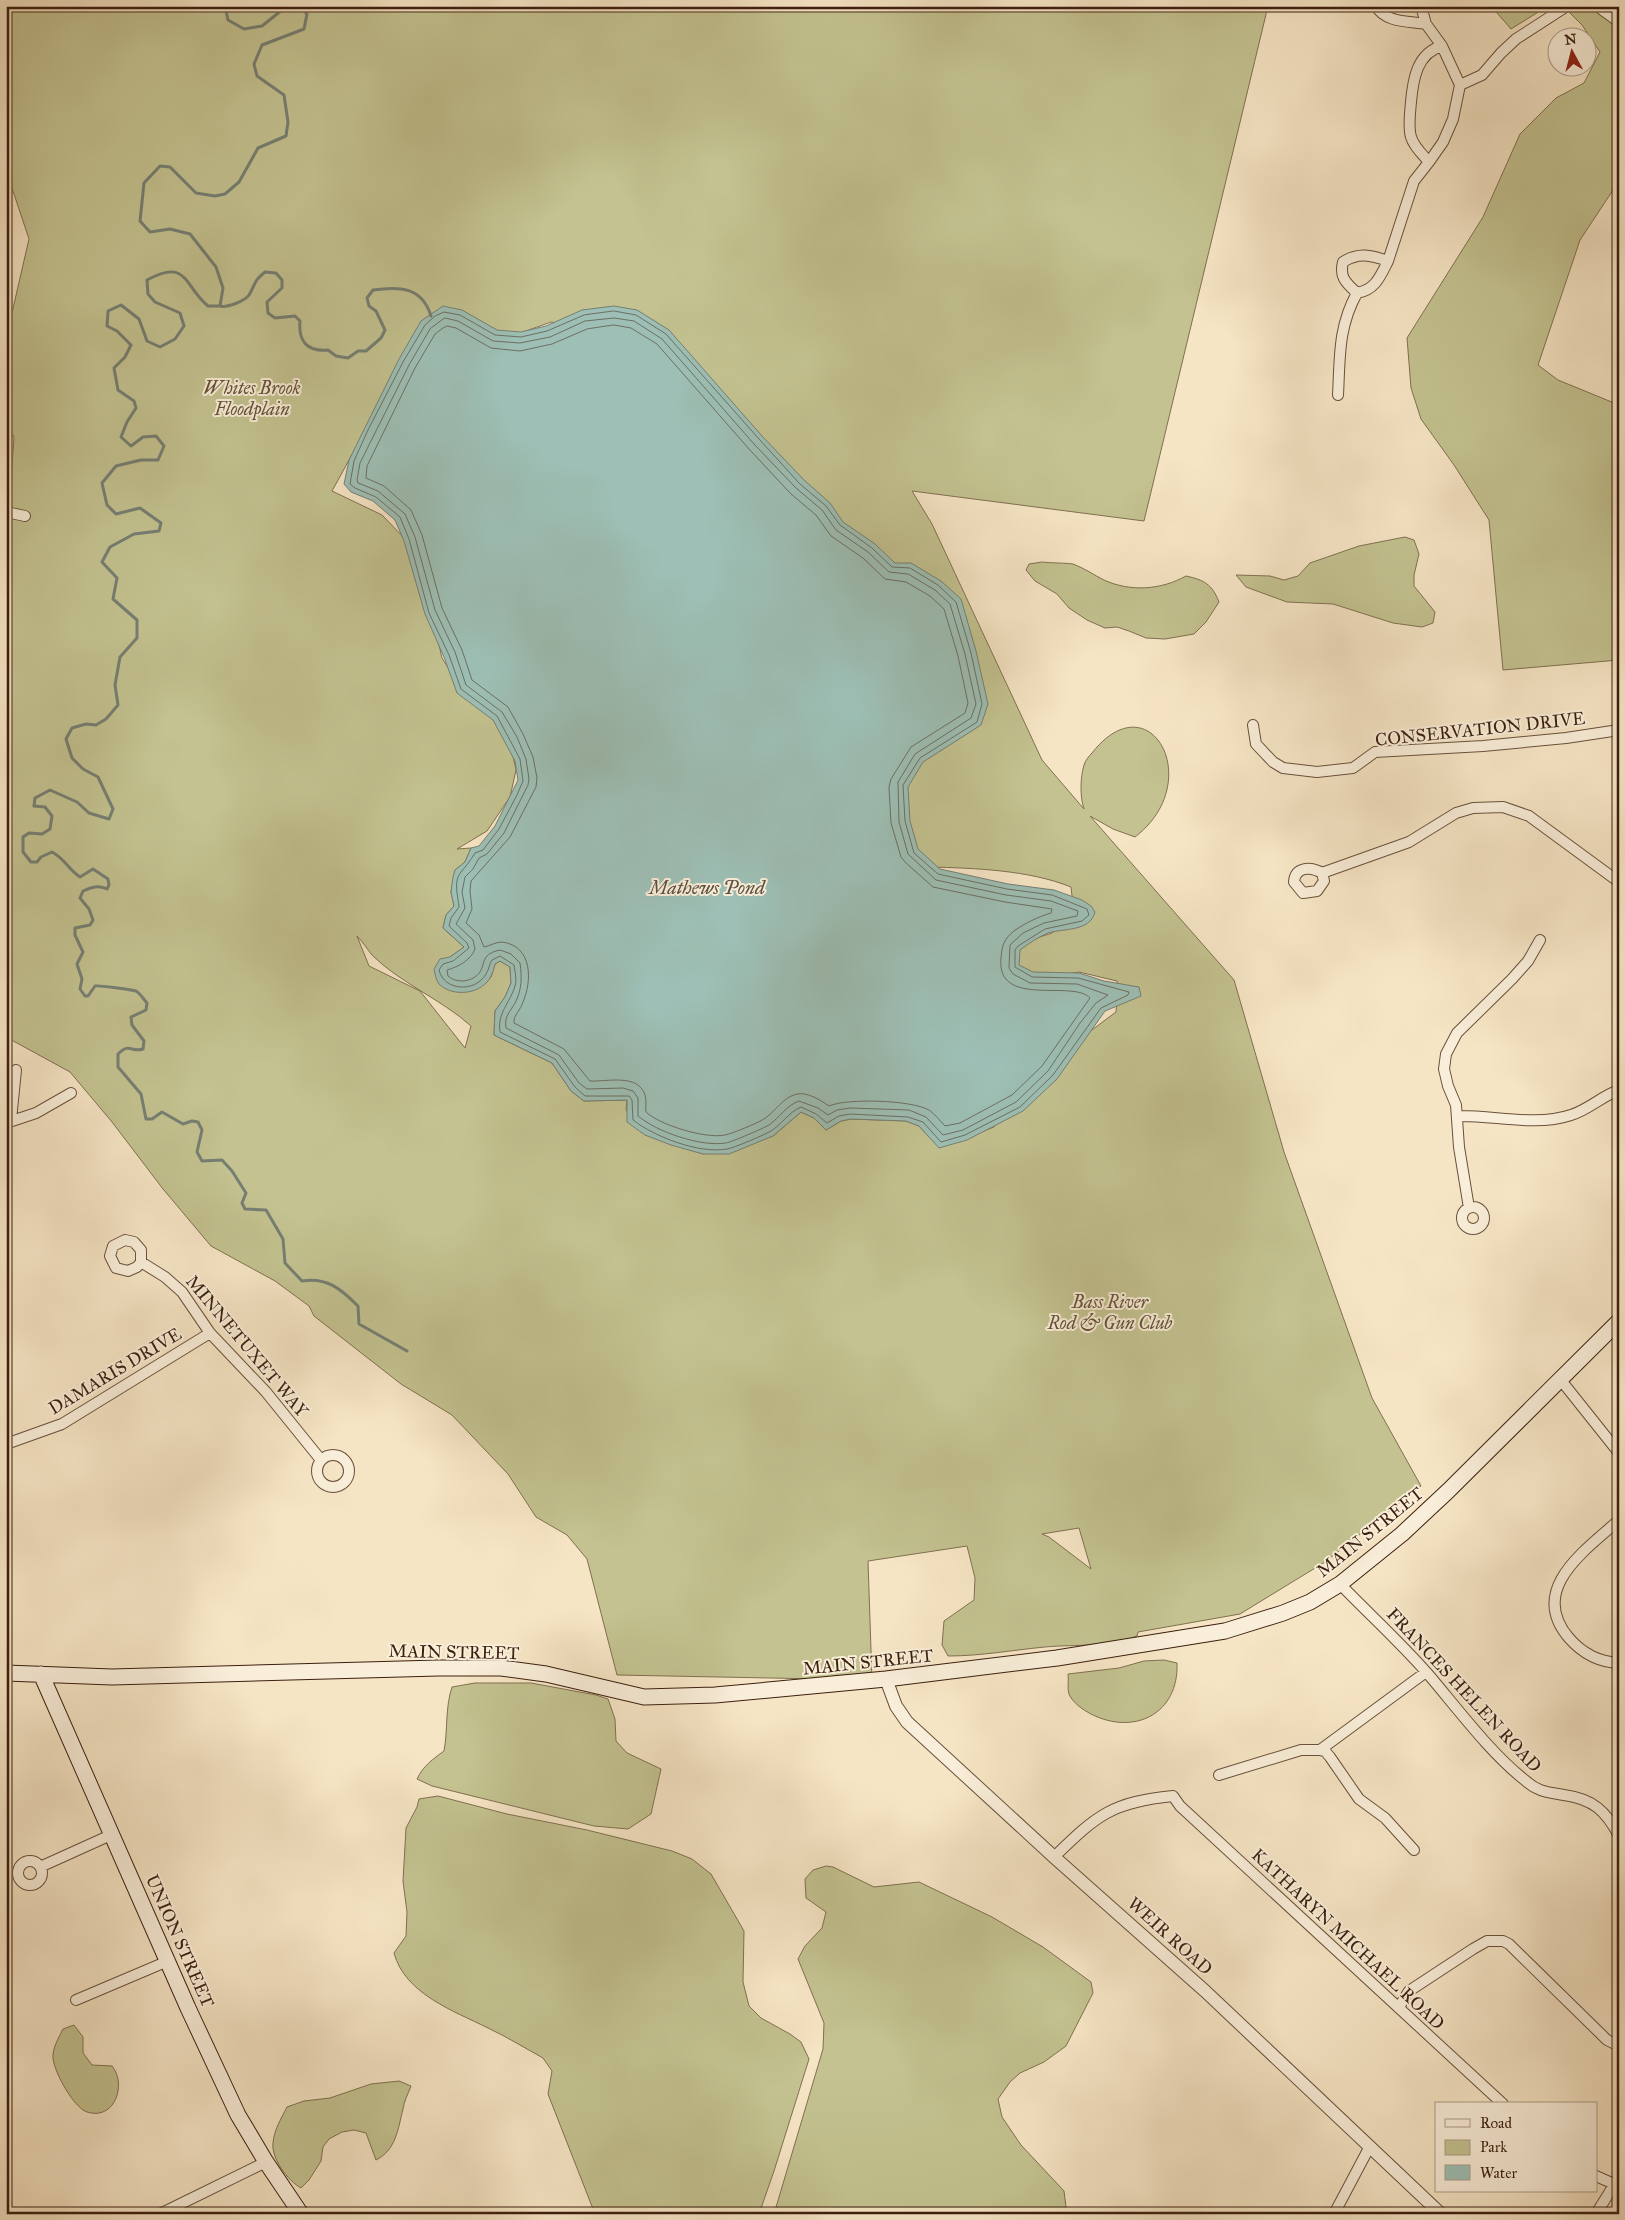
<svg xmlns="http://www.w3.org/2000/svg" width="1625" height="2220" font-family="'IM FELL Great Primer',serif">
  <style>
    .green { fill: #c3c290; stroke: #807050; fill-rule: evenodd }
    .water { fill: #9dbfb5; stroke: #767f73 }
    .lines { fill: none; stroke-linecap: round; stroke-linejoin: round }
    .shore { stroke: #6c6f62; stroke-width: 1 }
    .stream { stroke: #767f73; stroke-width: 3 }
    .minor-casing { stroke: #6a503c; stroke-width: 12 }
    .tertiary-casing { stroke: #6a503c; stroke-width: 14 }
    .secondary-casing { stroke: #3c1f0f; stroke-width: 17 }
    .minor { stroke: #f9eed9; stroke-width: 10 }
    .tertiary { stroke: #f9eed9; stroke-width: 12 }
    .secondary { stroke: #f9eed9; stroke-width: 15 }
    .labels { text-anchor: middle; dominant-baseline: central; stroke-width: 4; stroke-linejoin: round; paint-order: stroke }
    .park-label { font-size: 18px; font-style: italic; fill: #645036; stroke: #f9eed9 }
    .street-label { font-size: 18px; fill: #3c1f0f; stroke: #f9eed9 }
    .water-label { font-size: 19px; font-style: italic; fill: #594f41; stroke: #f9eed9 }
  </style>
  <rect width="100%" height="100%" fill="#f6e5c5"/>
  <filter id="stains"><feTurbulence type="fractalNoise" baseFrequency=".004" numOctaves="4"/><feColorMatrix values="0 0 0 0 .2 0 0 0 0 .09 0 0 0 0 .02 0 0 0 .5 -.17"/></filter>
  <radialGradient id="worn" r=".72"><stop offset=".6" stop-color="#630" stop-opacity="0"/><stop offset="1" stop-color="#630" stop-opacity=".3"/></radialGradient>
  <path class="green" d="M6,6H1268L1144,521L912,491L932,524L1042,760L1084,809C1080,798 1080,778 1084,765C1085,761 1089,756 1092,753C1150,679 1207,782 1135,837L1113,829L1090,816L1234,980L1284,1152L1372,1398L1421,1486L1325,1562L1240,1614L1138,1632L1137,1636C1108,1648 1076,1644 1045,1647C1013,1650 981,1656 948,1656L942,1645L944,1621L974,1600L975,1578L967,1546L868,1561L872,1680L617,1675L587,1559L567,1535L536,1517L508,1474L452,1415L401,1384L314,1316L309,1306L275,1281L211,1246L163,1189L112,1122L70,1072L6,1037V546L14,438L13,435L6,432V339L29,239L12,188L6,177ZM425,322L501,340L551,322L607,333L875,548L895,829L929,867C974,868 1029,870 1071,887L1074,914L1052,933L1018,944L1006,998L1057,976L1079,972L1117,981L1118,987L1116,1012L1061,1053L1017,1094L994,1127L961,1140L935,1143L919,1126L906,1121L851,1119L841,1121L826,1130L814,1118L801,1112L773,1136L755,1142L704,1154L645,1135L626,1110L627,1100L584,1101L571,1091L552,1063L494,1035L495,1011L505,997L511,983L510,967L500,961L495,964L491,977L482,986L450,957L464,947L443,928L446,915L454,906L451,892L455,870L465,862L471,848L457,849L487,831L510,797L516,770L511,747L486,708L452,674L442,658L437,636L406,540L382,515L332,491ZM357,936C363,942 367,949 372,955C400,983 441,999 471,1026L465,1048L420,991L369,966ZM1079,1528L1091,1569L1049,1537L1042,1534Z
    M1491,6H1548L1511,29Z
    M1563,6L1619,7V181L1580,240L1538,365L1558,380L1619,405V660L1503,670L1489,520L1454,465L1421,419L1411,388L1407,338L1483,217L1520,134L1556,98L1584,83L1600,52L1582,25Z
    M1405,537L1414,540L1419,554L1414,575V586L1435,612L1433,623L1422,627L1393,623L1333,604L1287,602L1246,587L1236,575L1270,576L1284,580L1298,576L1310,563L1359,546Z
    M1042,562C1050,563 1067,563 1073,564C1084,568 1094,575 1104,580C1130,592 1161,590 1186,576C1204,580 1212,584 1219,602L1206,622L1194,634L1165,639L1146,638L1129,631L1117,627L1105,628L1087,620L1069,608L1057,594L1035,581L1026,570L1029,564Z
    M1164,1660L1177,1663C1179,1714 1134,1736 1091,1714C1083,1710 1072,1702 1069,1694C1067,1689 1069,1680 1068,1674L1119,1668L1144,1661Z
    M475,1683H531L596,1695L608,1699L615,1719L616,1741L627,1753L661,1769L651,1814L628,1829L594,1826L432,1786L417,1779C423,1766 433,1759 444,1751C448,1730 445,1708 452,1687Z
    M438,1796L507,1814L587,1830L672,1851L692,1859L711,1874L744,1931L743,1982L749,2006L761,2018L790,2034L801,2042L809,2059L774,2171L759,2214H595L548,2094L552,2071L543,2058C525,2048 507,2037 488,2028C454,2011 405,1994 394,1953L406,1936L407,1912L403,1881L406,1828L417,1807L419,1799Z
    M826,1866L833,1867L874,1887L919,1882L992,1917L1043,1947L1091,1982L1093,1993L1066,2046L1044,2062L1020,2073L1010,2082L998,2099L1002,2117L1021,2145L1064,2191L1066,2207L1062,2214H774L823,2049L824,2023L798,1959L805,1946L822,1928L826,1912L806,1898L805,1879L813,1870Z
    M74,2025L83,2037V2053L92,2065L112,2066C127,2084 115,2121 87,2112C74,2108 54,2072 53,2058C52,2049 59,2037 63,2029Z
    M399,2081L411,2086C408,2094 404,2101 403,2109C398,2129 396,2150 376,2160L366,2133L354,2130L342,2132L329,2139L323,2147L321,2161L309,2180L301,2188C288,2181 271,2158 273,2143C274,2130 281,2119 287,2107L304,2101L330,2098L371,2084Z"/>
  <path class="water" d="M443,306L462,310L497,330L521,332L546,326L582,310L614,306L637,310L669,330L762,436L804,480L830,503L843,522L875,544L895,563H911L941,581L961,599L976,651L988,704L981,725L923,762L908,787L910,821L918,849L940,869L1008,884L1054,890L1082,900L1091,906L1095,912C1090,932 1064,928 1048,933C1038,937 1028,944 1020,950L1019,965L1033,972L1079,973L1104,981L1139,987L1141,996L1105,1011L1057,1079L1023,1111L967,1140L939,1148L919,1126L906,1121L851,1119L841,1121L826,1130L814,1118L801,1112L773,1136L729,1154H703L671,1145L645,1135L627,1122V1100L584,1101L571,1091L552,1063L494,1035L495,1011L505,997L511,983L510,967L500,961L495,964C494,968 493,972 491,976C483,994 453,998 439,984C436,980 435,974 434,969L440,959L450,957L464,947L443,928L446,915L454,906L451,892L453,877L455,870L465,862L471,848L479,846L495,826L518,780L515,761L493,720L457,693L444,657L425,614L404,541L395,520L373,501L351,492L344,484L349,460L399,359L421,321Z"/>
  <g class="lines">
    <path class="shore" d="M614,311L636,315L666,334L759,439L800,484L826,506L840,525L872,548L892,567L910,568L938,585L956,602L971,653L982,704L977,722L920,758L903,785L905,821L914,853L938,874L1007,889L1052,895L1087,909L1089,915L1082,921L1045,929L1018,946L1015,950V967L1032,977L1078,978L1129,992L1128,995L1101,1008L1053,1075L1020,1107L965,1135L941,1142L923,1122L908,1117L850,1114L839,1116L827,1123L816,1114L801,1107C789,1112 781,1125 771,1131C764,1135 734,1148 727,1149C699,1154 655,1137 633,1120L632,1100L629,1096H585L575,1087L555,1059L500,1032C497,1013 510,1003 515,986C517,980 515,972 514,965L500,956L492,960C489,964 489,970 486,974C475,993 444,991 439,970L443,964L453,961L469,948L467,943L449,926L451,918L459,907C458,896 453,881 461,872C467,865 470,861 475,853L483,850L499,829L517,795L523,781L520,759L497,716L461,689L449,655L429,613L409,539L400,517L376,497L355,488L350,484L354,461L368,430L403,362L425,325L435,316L444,312L460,315L495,335L521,337L547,331L584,315Z
      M445,318L458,321L493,341L520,343L550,337L585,321L614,318L634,321L662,339L754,444L796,488L822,510L836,530L868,552L889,572L908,574L935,590L950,604L965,654L976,704L971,718L915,754L898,782L899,822L908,854L936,880L1006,895L1051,901L1078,911L1077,916L1044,923L1023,933L1010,945L1009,968L1013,974L1030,983L1077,984L1108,995L1096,1003L1080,1023L1048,1071L1016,1102L963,1130L943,1135L926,1117L909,1110L850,1108L837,1110L828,1115L818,1108L799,1101C787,1105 779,1118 769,1125C764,1128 732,1142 726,1143C701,1147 657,1132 638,1116V1098L633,1091L623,1088L587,1089L579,1083L559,1055L506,1028C504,1016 510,1012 515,1003C522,990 522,977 520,963L511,954L500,950C495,951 489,953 486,957C483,961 483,968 480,972C473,982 457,984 448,976L447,970C458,967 471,960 475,949L473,940L456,924L465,908L462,892L465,877L473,869L479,858L487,854L504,833L528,785L529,779L526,759L517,737L502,712L466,685L455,652L435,610L415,537L405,514L378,491L358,483L357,480L360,463L409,365L430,329Z
      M614,325L631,328L657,344L749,449L791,494L816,515L831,536L863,558L885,579L906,582L930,596L944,609L958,656L968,703L965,713L911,747L891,779L889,787L891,823L901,857L906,863L933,887L1005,902L1052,909L1051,913C1038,917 1025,923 1014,931C1004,939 1002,945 1001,958C996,1009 1073,979 1090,998L1042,1066L1012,1095L960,1123L945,1126C940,1121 935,1114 929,1110C911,1100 847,1098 829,1106C820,1100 808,1092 797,1094C783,1097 775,1112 764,1119C758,1123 731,1134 725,1135C705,1139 660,1125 646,1112C645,1107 647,1101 645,1095C638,1073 606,1082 590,1081L564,1049L514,1023C513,1015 521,1010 523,1002C532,981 533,946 502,942C495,942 490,946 484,947L479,935L466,923L472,909L470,891L471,881L510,837L536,787L537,778L533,757L523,734L508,707L472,680L462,650L442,608L422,535L411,510L384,486L366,478L367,466L415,368L435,334L443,328L447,326L456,328L491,348L520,351L552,344L587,329Z"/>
    <path class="stream" d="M225,6L228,20L244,29L262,26L287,6
      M300,6L307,14L304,29L262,45L254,64L257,76L284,95L288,122L286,136L258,148L239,182L225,194L215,196L196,193L170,167L160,166L144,183L140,221L150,232L170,229L190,234L216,267L223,288L220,306H208C183,285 188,258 147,280L148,294L155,302L180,313L184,326L175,339L160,347L147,341L139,319L121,305L108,311L107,326L117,331L131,345L125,357L114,368L118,390L134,401L136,408L127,422L121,437L131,446L143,437L156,436L164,446L158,460H141L116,466L102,483L107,505L116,514L140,508L161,523L159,531L134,534L110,547L102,562L117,578L113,599L137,620V638L120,657L115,685L118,705L106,719L96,725L86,724L72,728L66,739L72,758L83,769L98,777L113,809L109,819L89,813L77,802L50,790L35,798L34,806L45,807L52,816L50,829L42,834L29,833L23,837V852L31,862H37L41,857L52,852C64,858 69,870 80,877L93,869L108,879L109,885L107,889C98,885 92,887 83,891L80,898L89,909L93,920L90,925L75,928V935L83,952L77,964L82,979L80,989L85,996H88L95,986C98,985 133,990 136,991C140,993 144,1000 147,1003L146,1010L131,1017L132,1025L144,1041L143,1049C131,1053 130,1042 118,1054V1067L141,1094L146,1119H152L162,1112L183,1124L192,1121L198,1122L202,1130L197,1152L202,1161L222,1160L232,1171L246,1193L242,1203L245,1209L266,1210L283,1239L285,1263L302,1281C327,1277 341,1289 358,1306L359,1324L407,1351
      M220,306C227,308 245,301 249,295C256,283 253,282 265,272L276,273L282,280V288L267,302L268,313L275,318L295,316L300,321C298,342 308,352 328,350L336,356L348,358L358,351H366L381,338L385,330L376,311L369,306L367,298L373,290C400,286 422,287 431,316"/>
    <g class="minor-casing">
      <path id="minor" d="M1376,6C1385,23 1409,21 1426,24
        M1597,6L1619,22
        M1460,85L1482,75L1501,53L1516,39L1567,6
        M1429,162L1443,142L1453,119L1460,85L1442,46
        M1388,261L1414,181L1429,162C1423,155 1414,147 1411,137C1408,127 1410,113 1411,102C1413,79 1417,53 1442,46L1426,24L1421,6
        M1338,395C1340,358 1338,327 1357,293C1375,290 1380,277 1388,261C1371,255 1358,252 1343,262C1339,277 1346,283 1357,293
        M6,512L25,516
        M1253,725L1256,744L1273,762L1283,768L1317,772L1353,768L1375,752L1483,746L1566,738L1619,730
        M1322,873L1324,881L1317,891L1303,893L1294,882C1295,867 1310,866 1322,873L1409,842L1456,813L1473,808L1503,807L1529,816L1619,882
        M1458,1116C1494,1115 1535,1127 1571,1115C1588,1110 1602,1096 1619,1090
        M11,1120L16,1070
        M6,1123L36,1113L71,1093
        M1462 1218a11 11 0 1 1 22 0a11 11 0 1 1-22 0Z
        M1469,1208L1459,1147L1456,1105L1448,1086L1444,1069L1446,1054L1457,1033L1512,979L1528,961L1540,940
        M141,1262V1250L134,1242L125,1240L113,1246L110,1256L116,1268L128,1271L137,1267L141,1262L165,1277L182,1292L210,1333L266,1392L321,1460
        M1560,1379L1619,1453
        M6,1444L62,1424L210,1333
        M317 1471a16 16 0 1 1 32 0a16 16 0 1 1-32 0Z
        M1619,1520C1586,1550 1527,1589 1569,1638C1582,1653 1598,1662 1619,1663
        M1340,1584C1369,1614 1401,1643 1428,1674C1457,1708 1491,1754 1526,1781C1538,1792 1548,1792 1564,1795C1593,1799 1606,1811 1619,1836
        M1320,1750L1325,1751L1330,1757L1359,1799L1385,1818L1414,1850
        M1219,1775L1301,1750H1320L1426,1672
        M1054,1857C1097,1815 1112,1802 1173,1796L1180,1806L1503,2104
        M18 1873a12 12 0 1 1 24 0a12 12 0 1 1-24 0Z
        M40,1867L113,1834
        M76,2000L168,1961
        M1399,2007L1409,1991L1473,1949L1487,1941H1503L1509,1944L1607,2040L1619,2046
        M1596,2176L1614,2184
        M160,2214L266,2162
        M1334,2214L1370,2146
        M1596,2214L1619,2177"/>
    </g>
    <g class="tertiary-casing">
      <path id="tertiary" d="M886,1679L896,1706L907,1722L1054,1857L1205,1991L1441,2214"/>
    </g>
    <g class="secondary-casing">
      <path id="secondary" d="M6,1673L112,1677L438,1668H501L546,1674L644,1697L715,1695L886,1679L1057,1658L1225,1631L1283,1613L1310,1602L1340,1584L1402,1534L1448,1491L1619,1321
        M41,1674L188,2008L238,2115L266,2162L301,2214"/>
    </g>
    <use href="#minor" class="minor"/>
    <use href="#tertiary" class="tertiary"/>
    <use href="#secondary" class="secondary"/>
  </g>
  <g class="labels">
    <g class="park-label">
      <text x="252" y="388">Whites Brook<tspan x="252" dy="21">Floodplain</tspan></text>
      <text x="1110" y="1302">Bass River<tspan x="1110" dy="21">Rod &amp; Gun Club</tspan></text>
    </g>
    <g class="street-label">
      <text transform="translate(1480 729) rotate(-6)">CONSERVATION DRIVE</text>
      <text transform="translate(247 1346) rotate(50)">MINNETUXET WAY</text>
      <text transform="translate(115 1371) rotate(-31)">DAMARIS DRIVE</text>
      <text transform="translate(1370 1532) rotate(-39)">MAIN STREET</text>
      <text transform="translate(454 1652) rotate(1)">MAIN STREET</text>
      <text transform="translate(868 1662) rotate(-6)">MAIN STREET</text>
      <text transform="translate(1464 1690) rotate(47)">FRANCES HELEN ROAD</text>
      <text transform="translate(1170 1936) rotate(42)">WEIR ROAD</text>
      <text transform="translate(1348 1939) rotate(43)">KATHARYN MICHAEL ROAD</text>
      <text transform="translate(180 1941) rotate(66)">UNION STREET</text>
    </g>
    <g class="water-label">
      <text x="707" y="887">Mathews Pond</text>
    </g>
  </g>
  <rect width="1625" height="2220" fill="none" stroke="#f6e5c5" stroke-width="25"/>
  <rect x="8" y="8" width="1610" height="2205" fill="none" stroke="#3c1f0f" stroke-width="2.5"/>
  <rect x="12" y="12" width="1600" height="2195" fill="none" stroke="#3c1f0f"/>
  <rect x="1435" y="2102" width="162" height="90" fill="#f9eed9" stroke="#ad9b88"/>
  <rect x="1445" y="2119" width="25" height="8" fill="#f9eed9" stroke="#ad9b88"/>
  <text x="1480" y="2128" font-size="15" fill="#3c1f0f">Road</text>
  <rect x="1445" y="2140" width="25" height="15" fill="#c3c290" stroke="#ad9b88"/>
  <text x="1480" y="2152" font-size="15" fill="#3c1f0f">Park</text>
  <rect x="1445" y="2165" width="25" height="15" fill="#9dbfb5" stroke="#ad9b88"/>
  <text x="1480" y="2178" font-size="15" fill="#3c1f0f">Water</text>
  <g transform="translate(1572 52) rotate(353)"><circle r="24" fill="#f9eed9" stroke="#ad9b88"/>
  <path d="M0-4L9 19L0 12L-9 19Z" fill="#8f2418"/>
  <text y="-8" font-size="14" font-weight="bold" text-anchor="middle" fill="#3c1f0f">N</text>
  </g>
  <rect width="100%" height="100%" filter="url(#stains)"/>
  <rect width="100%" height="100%" fill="url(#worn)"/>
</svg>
